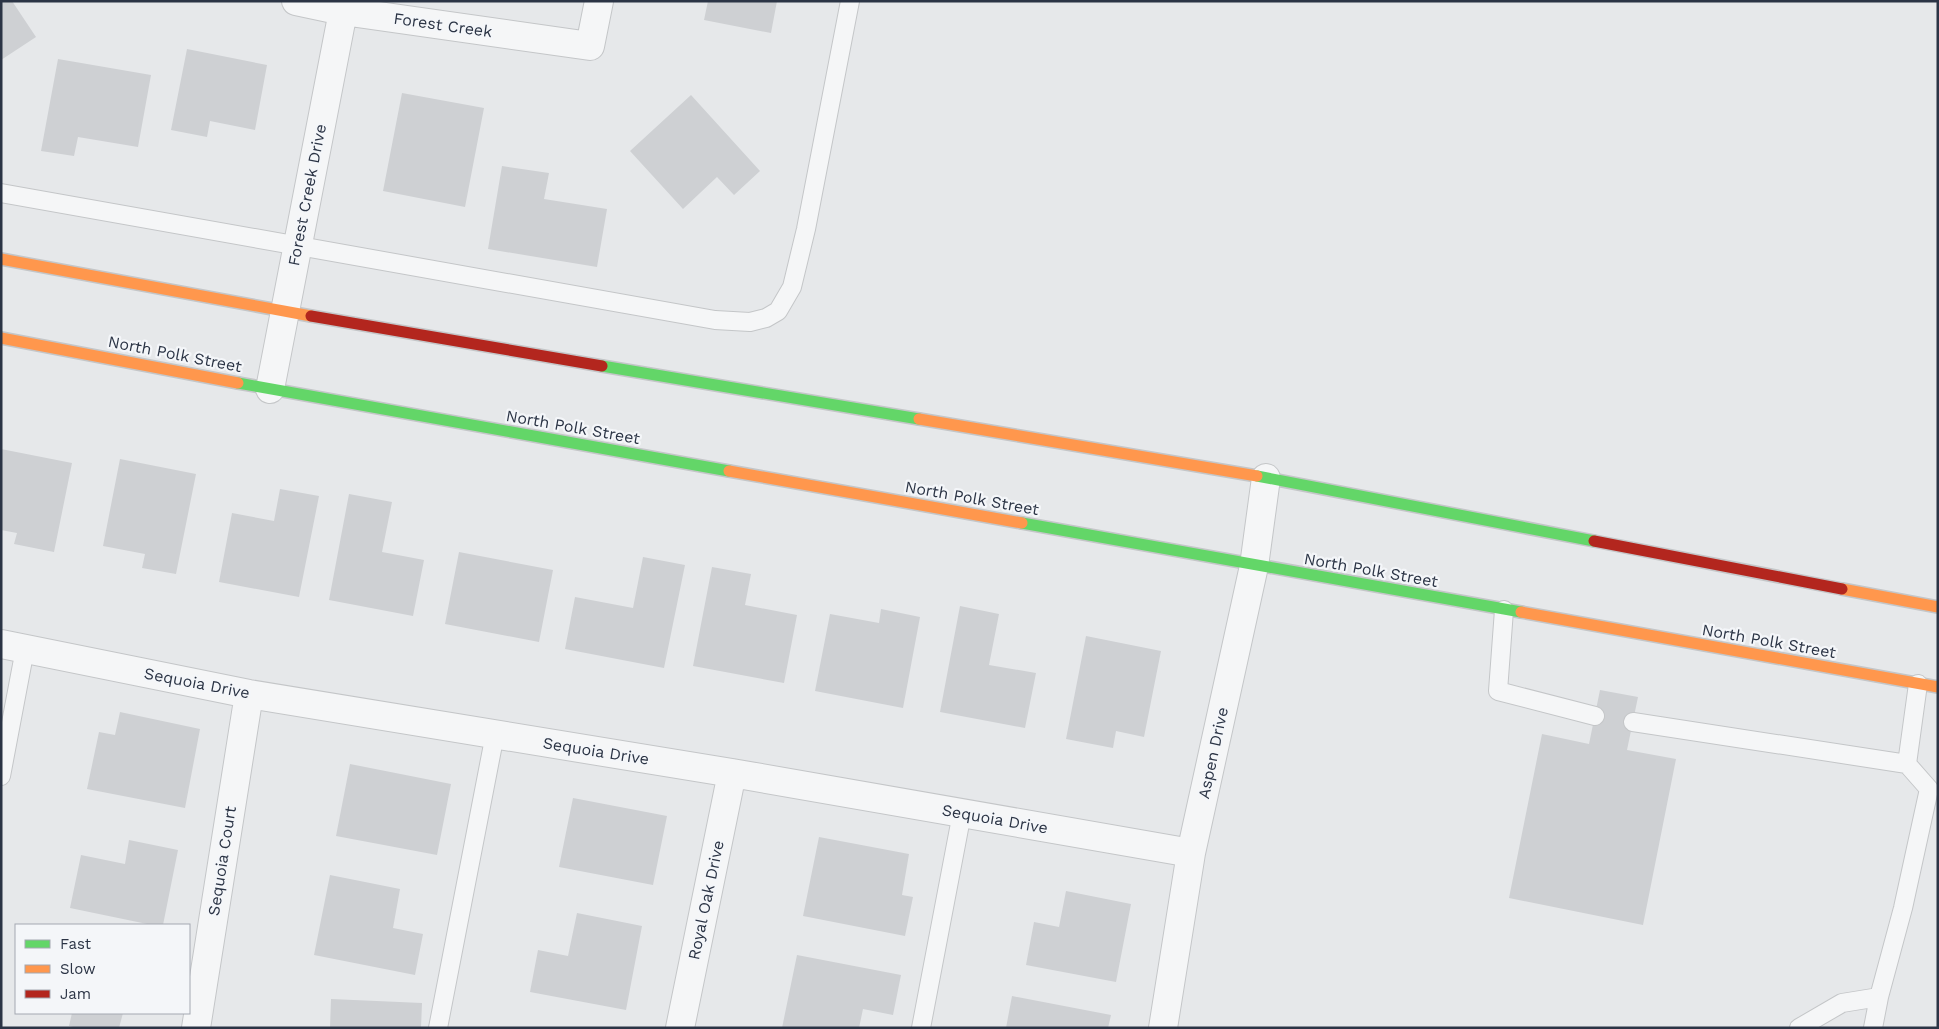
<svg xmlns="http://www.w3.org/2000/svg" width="1939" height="1029" font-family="'Work Sans',sans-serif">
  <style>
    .building { fill: #ced0d3 }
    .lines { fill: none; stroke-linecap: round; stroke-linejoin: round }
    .lane-casing { stroke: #c4c6c8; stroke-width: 20 }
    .street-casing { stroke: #c4c6c8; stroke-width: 30 }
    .fast-casing { stroke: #c4c6c8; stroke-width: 14 }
    .slow-casing { stroke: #c4c6c8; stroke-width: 14 }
    .jam-casing { stroke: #c4c6c8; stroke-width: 14 }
    .lane { stroke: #f5f6f7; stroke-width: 18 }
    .street { stroke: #f5f6f7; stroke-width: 28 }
    .fast { stroke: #63d668; stroke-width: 11 }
    .slow { stroke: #ff974d; stroke-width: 11 }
    .jam { stroke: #b3261e; stroke-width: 11 }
    .labels { text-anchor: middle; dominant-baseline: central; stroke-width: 4.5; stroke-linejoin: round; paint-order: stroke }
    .street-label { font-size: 16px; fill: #2b3445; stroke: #f4f6f9 }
  </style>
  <rect width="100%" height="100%" fill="#e6e8ea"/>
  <path class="building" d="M1,1H12L36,37L1,60Z
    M708,1H777L771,33L704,20Z
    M187,49L267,65L255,130L210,121L207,137L171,130Z
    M58,59L151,75L138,147L78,137L74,156L41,151Z
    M402,93L484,108L465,207L383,191Z
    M691,95L760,171L734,195L717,177L683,209L630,151Z
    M502,166L549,173L544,199L607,209L597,267L488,249Z
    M1,449L72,463L54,552L14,544L17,533L1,530Z
    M120,459L196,474L176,574L142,568L145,554L103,546Z
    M280,489L319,496L299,597L219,582L232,513L274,521Z
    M349,494L392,502L382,552L424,560L413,616L329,600Z
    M459,552L553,570L539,642L445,624Z
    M643,557L685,565L664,668L565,649L575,597L633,608Z
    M712,567L751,574L745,605L797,615L784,683L693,666Z
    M960,606L999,614L989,665L1036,673L1025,728L940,712Z
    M881,609L920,617L903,708L815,691L830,614L879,623Z
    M1086,636L1161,651L1144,737L1116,731L1113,748L1066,739Z
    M1600,690L1638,697L1627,750L1676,759L1643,925L1509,898L1542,734L1589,744Z
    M120,712L200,729L185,808L87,789L99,732L115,735Z
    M350,764L451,784L437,855L336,836Z
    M573,798L667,816L653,885L559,867Z
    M819,837L909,854L902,895L913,897L905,936L803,916Z
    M129,840L178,850L163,925H152L70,908L81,855L125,864Z
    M330,875L400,889L393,928L423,934L415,975L314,955Z
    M1066,891L1131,904L1116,982L1026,965L1034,922L1059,927Z
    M577,913L642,926L626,1010L530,992L538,950L568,956Z
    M797,955L901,975L893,1015L863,1009L859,1028H782Z
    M1012,996L1111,1015L1108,1028H1006Z
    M331,999L422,1003L421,1028H330Z
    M72,1013H123L119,1028H77L69,1026Z"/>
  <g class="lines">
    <g class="lane-casing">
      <path id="lane" d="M1,193L715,320L750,322L766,318L778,311L792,287L806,229L850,1
        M1504,610L1498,691L1595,716
        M1633,722L1907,764L1918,684
        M1,776L25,649
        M438,1028L495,734
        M921,1028L962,813
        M1799,1028L1842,1003L1879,997
        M1873,1028L1879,997L1903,908L1929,789L1907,764"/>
    </g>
    <g class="street-casing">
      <path id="street" d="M296,1L343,11L590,46L599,1
        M270,389L345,1
        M1,644L249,694L732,773L1191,853
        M196,1028L249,694
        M680,1028L732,773
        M1163,1028L1191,853L1254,566L1266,478"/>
    </g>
    <g class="fast-casing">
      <path id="fast" d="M602,366L919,419
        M238,383L729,471
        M1257,476L1594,541
        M1022,523L1521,612"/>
    </g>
    <g class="slow-casing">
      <path id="slow" d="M1,259L311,316
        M1,338L238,383
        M919,419L1257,476
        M729,471L1022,523
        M1842,589L1938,607
        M1521,612L1938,687"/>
    </g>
    <g class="jam-casing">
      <path id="jam" d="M311,316L602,366
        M1594,541L1842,589"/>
    </g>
    <use href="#lane" class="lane"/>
    <use href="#street" class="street"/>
    <use href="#fast" class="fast"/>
    <use href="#slow" class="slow"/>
    <use href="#jam" class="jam"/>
  </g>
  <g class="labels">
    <g class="street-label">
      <text transform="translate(443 25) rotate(8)">Forest Creek</text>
      <text transform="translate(307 195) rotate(-79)">Forest Creek Drive</text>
      <text transform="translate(175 354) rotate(11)">North Polk Street</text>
      <text transform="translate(573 427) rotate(10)">North Polk Street</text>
      <text transform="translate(972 498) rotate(10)">North Polk Street</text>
      <text transform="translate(1371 570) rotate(10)">North Polk Street</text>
      <text transform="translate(1769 641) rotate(10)">North Polk Street</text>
      <text transform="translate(197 683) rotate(11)">Sequoia Drive</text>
      <text transform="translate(596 751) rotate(9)">Sequoia Drive</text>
      <text transform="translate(1213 753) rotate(-78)">Aspen Drive</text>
      <text transform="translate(995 819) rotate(10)">Sequoia Drive</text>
      <text transform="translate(222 861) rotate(-81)">Sequoia Court</text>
      <text transform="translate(706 900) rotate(-78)">Royal Oak Drive</text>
    </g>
  </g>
  <rect width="1939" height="1029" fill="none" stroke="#2b3445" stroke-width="5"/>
  <rect x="15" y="924" width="175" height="90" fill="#f4f6f9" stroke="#a4a8b1"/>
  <rect x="25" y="940" width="25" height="8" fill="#63d668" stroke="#a4a8b1"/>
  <text x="60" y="949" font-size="15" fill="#2b3445">Fast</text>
  <rect x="25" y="965" width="25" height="8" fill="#ff974d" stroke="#a4a8b1"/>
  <text x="60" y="974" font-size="15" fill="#2b3445">Slow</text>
  <rect x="25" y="990" width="25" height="8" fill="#b3261e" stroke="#a4a8b1"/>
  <text x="60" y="999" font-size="15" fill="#2b3445">Jam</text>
</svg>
